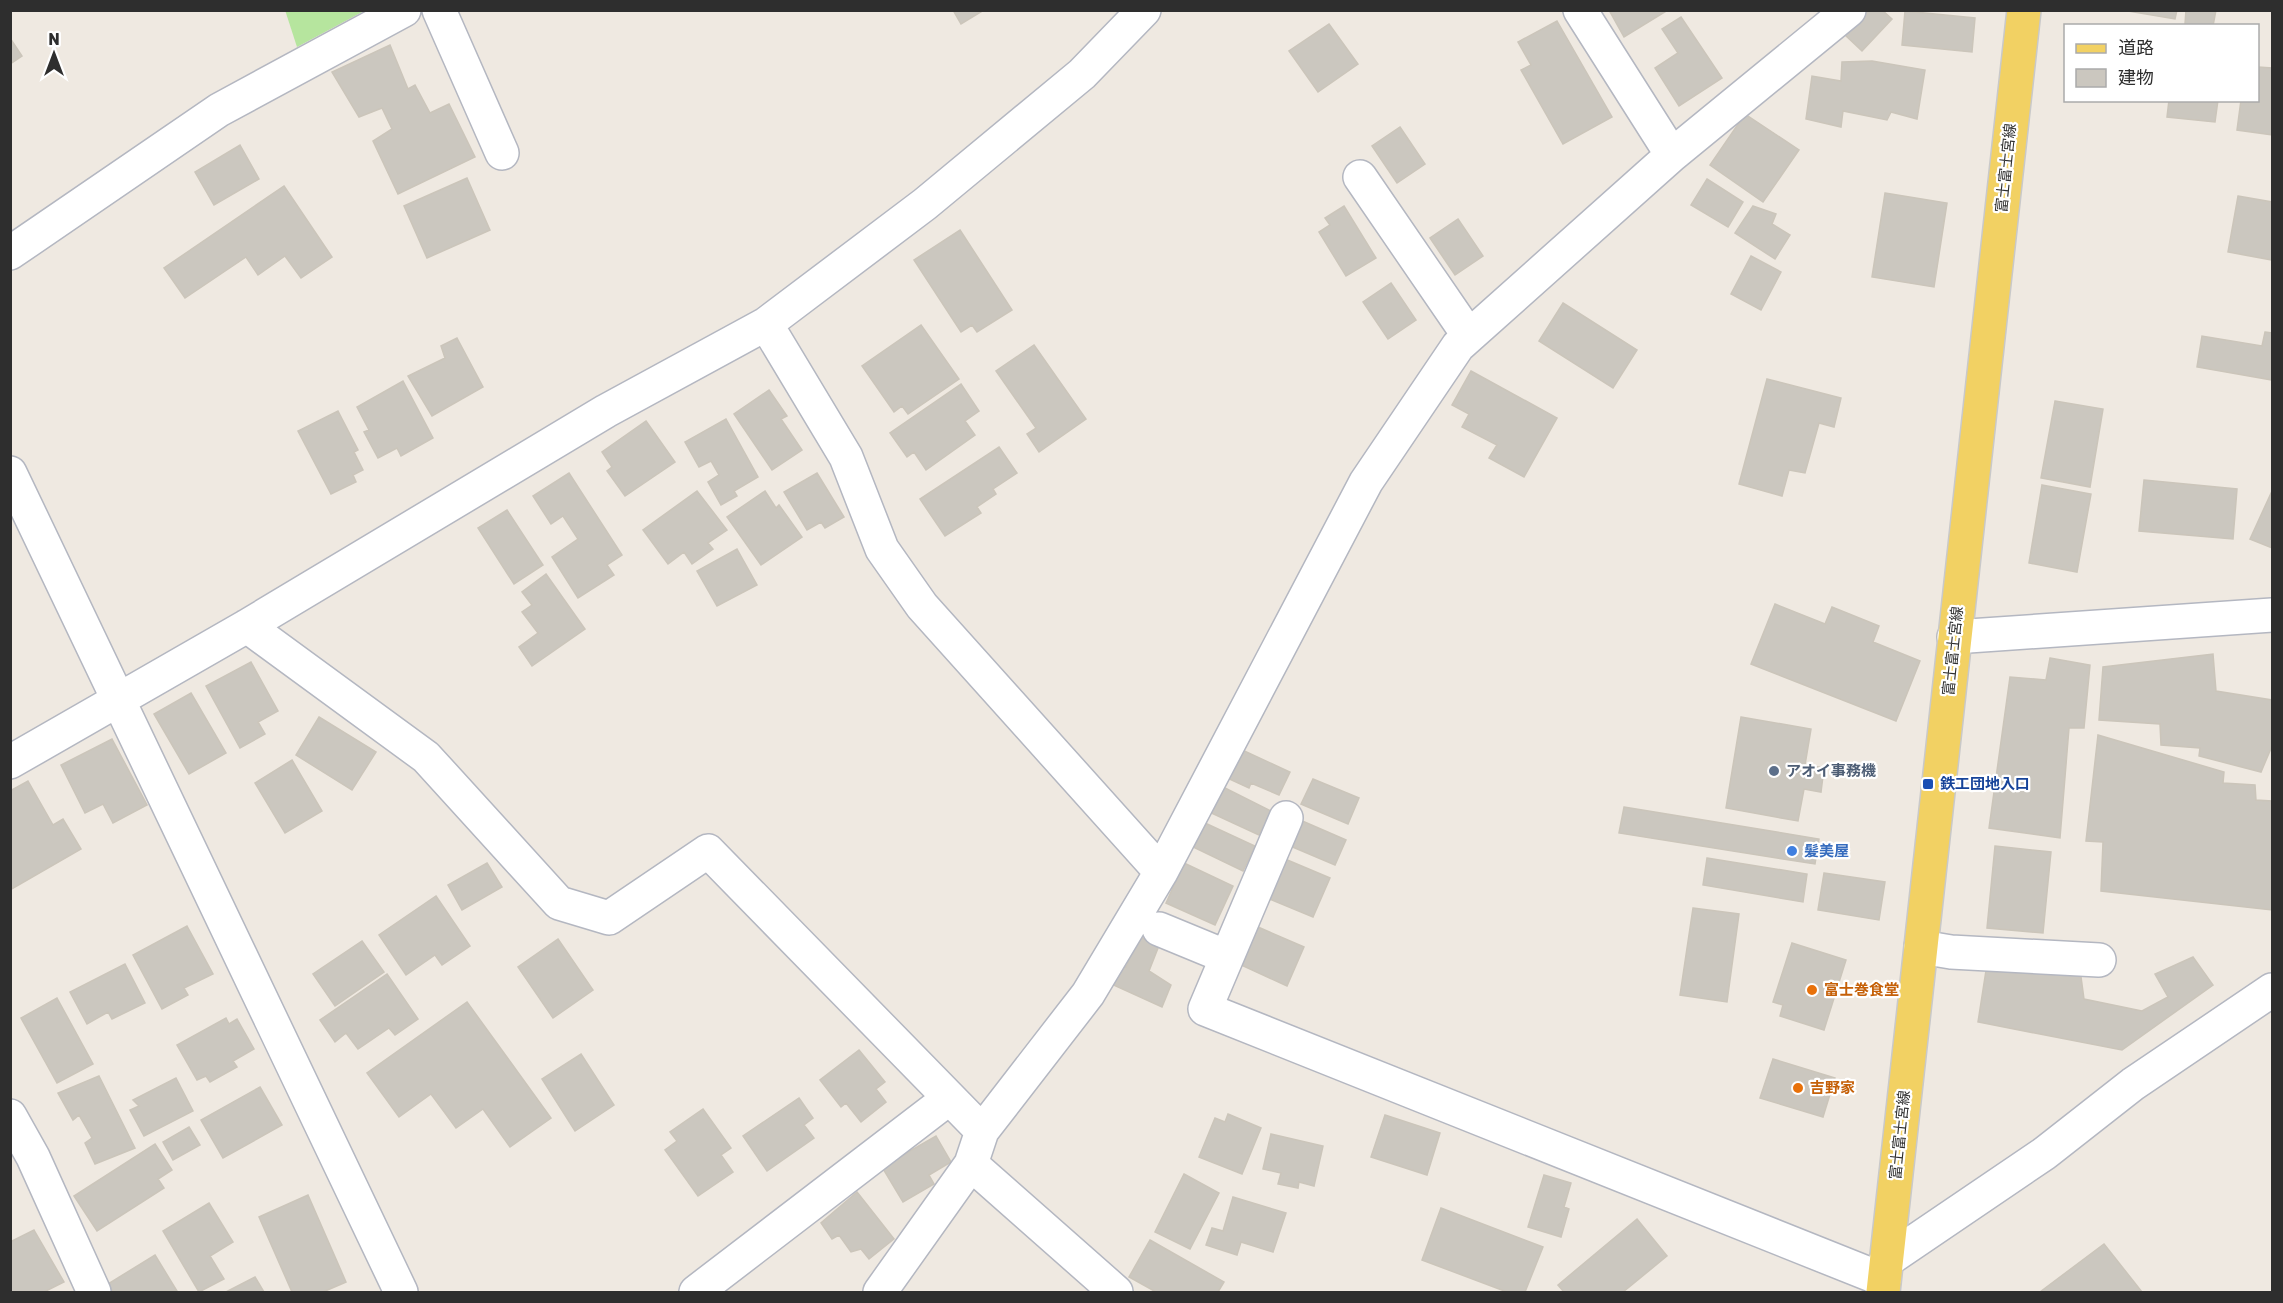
<svg xmlns="http://www.w3.org/2000/svg" width="2283" height="1303" font-family="Rubik,'Noto Sans JP',sans-serif">
  <style>
    .green { fill: #b6e59e }
    .building { fill: #cbc7bf; stroke: #cbc5ba; stroke-width: 1.5 }
    .lines { fill: none; stroke-linecap: round; stroke-linejoin: round }
    .minor-casing { stroke: #b4b7c1; stroke-width: 36 }
    .major-casing { stroke: #c9c9c9; stroke-width: 36 }
    .minor { stroke: #fff; stroke-width: 33 }
    .major { stroke: #f2d163; stroke-width: 33 }
    .service-dot { fill: #5c6f8a; stroke: #fff; stroke-width: 2 }
    .transit-dot { fill: #1a4fb4; stroke: #fff; stroke-width: 2 }
    .shop-dot { fill: #3f7fe0; stroke: #fff; stroke-width: 2 }
    .food-dot { fill: #e8710a; stroke: #fff; stroke-width: 2 }
    .labels { text-anchor: middle; dominant-baseline: central; stroke-width: 4.5; stroke-linejoin: round; paint-order: stroke }
    .street-label { font-size: 15px; fill: #2e2e2e; stroke: #fff }
    .service-label { font-size: 15px; font-weight: bold; fill: #4e5e75; stroke: #fff; text-anchor: start }
    .transit-label { font-size: 15px; font-weight: bold; fill: #164399; stroke: #fff; text-anchor: start }
    .shop-label { font-size: 15px; font-weight: bold; fill: #366cbe; stroke: #fff; text-anchor: start }
    .food-label { font-size: 15px; font-weight: bold; fill: #c56008; stroke: #fff; text-anchor: start }
  </style>
  <rect width="100%" height="100%" fill="#efe9e1"/>
  <path class="green" d="M285,10H364V11L297,47Z"/>
  <path class="building" d="M953,10H984L961,24Z
    M1609,10H1668L1624,37Z
    M1868,10H1882L1892,19L1862,51L1845,35Z
    M2122,10H2177L2175,19Z
    M2186,10H2216L2213,26L2185,24Z
    M1905,11L1975,18L1972,52L1902,45Z
    M1681,17L1722,78L1679,106L1655,68L1678,53L1662,29Z
    M1557,21L1612,117L1563,144L1521,70L1531,65L1518,42Z
    M1329,24L1358,64L1318,92L1289,51Z
    M10,38L22,56L10,64Z
    M390,45L408,89L415,85L430,113L449,104L475,157L398,194L373,141L392,129L382,108L359,117L332,72Z
    M1872,61L1925,70L1917,119L1891,112L1887,120L1843,111L1841,127L1806,119L1812,76L1841,81L1842,62Z
    M2258,67L2272,68V135L2237,130L2241,100H2258Z
    M2169,100H2218L2215,122L2167,117Z
    M1745,114L1799,150L1763,202L1710,165Z
    M1400,127L1425,164L1397,183L1372,146Z
    M240,145L259,179L214,205L195,172Z
    M467,178L490,230L427,258L404,206Z
    M1707,179L1743,202L1728,227L1691,205Z
    M284,186L332,257L301,278L285,256L258,275L246,257L185,298L164,268Z
    M1885,193L1947,203L1934,287L1872,277Z
    M2238,196L2272,202V260L2228,252Z
    M1344,206L1376,258L1346,276L1319,232L1330,225L1325,218Z
    M1753,206L1776,214L1772,224L1790,235L1775,259L1735,233Z
    M1458,219L1483,256L1455,275L1430,238Z
    M960,230L1012,310L977,332L972,325L961,332L914,260Z
    M1751,256L1781,272L1761,310L1731,294Z
    M1391,283L1416,320L1388,339L1363,302Z
    M1563,303L1637,350L1613,388L1539,341Z
    M921,325L959,379L908,414L902,406L894,412L862,366Z
    M2265,332L2272,333V380L2197,367L2202,336L2262,346Z
    M457,338L483,387L432,416L408,376L445,358L441,346Z
    M1034,345L1086,419L1039,452L1027,434L1036,428L996,371Z
    M1471,371L1557,418L1524,477L1489,458L1497,445L1462,427L1469,414L1452,405Z
    M1767,379L1841,398L1834,427L1819,423L1805,473L1789,470L1782,496L1739,484Z
    M403,381L433,438L401,456L397,448L378,458L364,432L369,430L357,407Z
    M961,384L979,411L965,421L975,435L926,470L914,452L907,457L890,433Z
    M769,390L787,416L781,419L802,450L772,470L734,414Z
    M2055,401L2103,409L2090,487L2041,478Z
    M338,411L358,450L354,452L363,470L353,475L356,482L331,494L298,431Z
    M726,419L758,477L734,491L737,496L721,505L708,482L719,475L711,461L699,467L685,442Z
    M646,421L675,462L625,496L607,471L612,467L602,452Z
    M999,447L1017,473L993,489L996,494L977,507L981,513L945,536L920,499Z
    M569,473L622,555L607,565L614,575L578,598L552,557L578,539L563,516L551,524L533,496Z
    M817,473L844,517L825,528L821,522L807,530L784,492Z
    M2144,480L2237,489L2233,539L2139,531Z
    M2042,485L2091,494L2077,572L2029,563Z
    M697,491L727,530L708,543L713,549L692,564L684,552L668,564L643,530Z
    M765,491L776,508L779,505L802,537L761,565L727,517Z
    M2272,491V548L2250,539Z
    M507,510L543,565L514,584L478,528Z
    M737,549L757,585L717,606L697,571Z
    M546,574L585,629L532,666L519,647L538,633L522,612L532,605L522,592Z
    M1775,604L1825,624L1832,607L1879,626L1873,642L1920,661L1896,721L1751,664Z
    M2213,654L2216,691L2272,700V746L2261,772L2199,756L2200,748L2161,745L2160,724L2099,720L2103,667Z
    M2050,658L2090,665L2084,728H2069L2060,838L1989,828L2010,677L2046,680Z
    M251,662L278,711L258,722L265,734L240,748L206,686Z
    M191,693L226,753L189,774L154,714Z
    M319,717L376,752L352,790L296,755Z
    M1741,717L1811,729L1805,765L1824,768L1821,792L1804,789L1798,821L1726,808Z
    M2098,735L2224,772L2223,783L2255,785L2256,800L2272,801V910L2101,891L2103,842L2086,841Z
    M112,739L147,805L113,823L103,804L85,813L61,765Z
    M1240,749L1290,772L1279,795L1251,783L1249,788L1227,778Z
    M292,760L322,811L285,833L255,783Z
    M1313,779L1359,798L1348,824L1301,804Z
    M28,781L53,825L63,819L81,849L10,890V791Z
    M1221,786L1271,811L1259,835L1209,812Z
    M1624,807L1819,839L1815,864L1619,833Z
    M1300,820L1346,840L1335,865L1288,845Z
    M1205,823L1255,846L1243,871L1193,847Z
    M1995,846L2051,852L2043,933L1987,928Z
    M1707,858L1807,874L1803,902L1703,885Z
    M1285,859L1330,878L1313,917L1267,898Z
    M487,863L502,887L462,910L448,885Z
    M1184,863L1233,886L1215,925L1166,903Z
    M1824,873L1885,882L1879,920L1818,910Z
    M436,896L470,946L442,965L435,955L406,975L379,935Z
    M1693,908L1739,914L1727,1002L1680,995Z
    M187,926L213,974L184,988L188,995L162,1009L133,955Z
    M1258,927L1304,947L1287,986L1241,965Z
    M1139,936L1158,948L1149,971L1171,985L1162,1007L1109,983L1118,964L1126,967Z
    M558,939L593,990L553,1018L518,967Z
    M362,941L384,972L335,1006L313,974Z
    M1792,943L1846,960L1824,1030L1780,1016L1783,1005L1773,1002Z
    M2193,957L2213,985L2122,1050L1978,1022L1987,964L2081,977L2084,999L2142,1011L2168,997L2155,974Z
    M125,964L145,1003L112,1019L108,1012L87,1024L70,992Z
    M387,974L418,1019L395,1035L389,1028L358,1049L346,1033L335,1042L320,1020Z
    M57,998L93,1064L57,1083L21,1018Z
    M467,1002L551,1118L510,1147L483,1109L456,1128L431,1094L399,1117L367,1073Z
    M226,1018L229,1024L237,1019L254,1049L233,1061L237,1067L210,1082L206,1076L197,1080L177,1045Z
    M859,1050L885,1082L876,1089L886,1102L861,1122L846,1103L841,1107L820,1080Z
    M581,1054L614,1105L575,1131L542,1079Z
    M1773,1059L1835,1078L1823,1117L1760,1098Z
    M99,1076L135,1148L95,1164L85,1143L92,1138L79,1115L73,1120L58,1093Z
    M176,1078L193,1111L144,1136L130,1110L139,1106L133,1100Z
    M260,1087L282,1125L223,1158L201,1120Z
    M799,1098L813,1118L804,1125L814,1138L767,1171L743,1136Z
    M703,1109L731,1148L721,1155L733,1172L698,1196L665,1150L677,1141L670,1132Z
    M1228,1114L1261,1128L1242,1174L1199,1157L1215,1118L1225,1122Z
    M1385,1115L1440,1133L1427,1175L1371,1157Z
    M189,1127L200,1145L173,1160L163,1142Z
    M1271,1134L1323,1146L1314,1186L1299,1182L1298,1188L1278,1184L1281,1173L1263,1169Z
    M936,1136L951,1162L929,1175L934,1184L903,1202L882,1167Z
    M155,1144L172,1170L158,1179L164,1188L97,1231L74,1196Z
    M1184,1174L1219,1193L1190,1249L1155,1232Z
    M1544,1175L1571,1183L1564,1207L1569,1209L1561,1237L1528,1227Z
    M857,1192L894,1239L869,1259L861,1249L851,1252L839,1235L832,1239L821,1223Z
    M308,1195L346,1282L323,1292H292L259,1217Z
    M1233,1197L1286,1213L1273,1252L1241,1242L1237,1255L1206,1245L1212,1228L1223,1231Z
    M209,1203L233,1242L210,1256L224,1279L199,1292L163,1231Z
    M1441,1208L1543,1247L1525,1292H1507L1422,1260Z
    M1637,1219L1667,1256L1623,1292H1564L1558,1285Z
    M34,1230L64,1282L44,1292H10V1242Z
    M1150,1240L1224,1282L1218,1292H1156L1129,1277Z
    M2104,1244L2142,1292H2040Z
    M155,1255L177,1291L113,1292L108,1284Z
    M255,1277L264,1292H226Z"/>
  <g class="lines">
    <g class="minor-casing">
      <path id="minor" d="M439,10L502,153
        M1580,10L1672,155
        M1360,177L1469,336
        M10,253L219,110L404,10
        M766,324L846,457L882,549L922,606L1161,872
        M10,473L401,1292
        M247,626L426,757L559,903L609,918L708,851L982,1131
        M1954,637L2272,615
        M10,762L247,626L606,411L766,324L925,204L1082,74L1144,10
        M1286,818L1205,1009L1884,1280
        M1159,929L1227,957
        M1921,947L1951,952L2099,960
        M10,1116L33,1157L94,1292
        M971,1164L1116,1292
        M1886,1261L2045,1153L2133,1084L2272,990
        M696,1292L948,1099
        M880,1292L971,1164L982,1131L1088,994L1161,872L1366,482L1458,346L1672,155L1849,10"/>
    </g>
    <g class="major-casing">
      <path id="major" d="M1883,1292L2024,10"/>
    </g>
    <use href="#minor" class="minor"/>
    <use href="#major" class="major"/>
  </g>
  <circle class="service-dot" cx="1774" cy="771" r="6"/>
  <rect class="transit-dot" x="1922" y="778" width="12" height="12" rx="3"/>
  <circle class="shop-dot" cx="1792" cy="851" r="6"/>
  <g class="food-dot">
    <circle cx="1812" cy="990" r="6"/>
    <circle cx="1798" cy="1088" r="6"/>
  </g>
  <g class="labels">
    <g class="street-label">
      <text transform="translate(2006 168) rotate(-84)">富士富士宮線</text>
      <text transform="translate(1953 651) rotate(-84)">富士富士宮線</text>
      <text transform="translate(1900 1135) rotate(-84)">富士富士宮線</text>
    </g>
    <g class="service-label">
      <text x="1786" y="771">アオイ事務機</text>
    </g>
    <g class="transit-label">
      <text x="1940" y="784">鉄工団地入口</text>
    </g>
    <g class="shop-label">
      <text x="1804" y="851">髪美屋</text>
    </g>
    <g class="food-label">
      <text x="1824" y="990">富士巻食堂</text>
      <text x="1810" y="1088">吉野家</text>
    </g>
  </g>
  <rect width="2283" height="1303" fill="none" stroke="#2e2e2e" stroke-width="24"/>
  <rect x="2064" y="24" width="195" height="78" fill="#ffffff" stroke="#ababab" stroke-width="1.5"/>
  <rect x="2076" y="44" width="30" height="9" fill="#f2d163" stroke="#ababab" stroke-width="1.5"/>
  <text x="2118" y="54" font-size="18" fill="#2e2e2e">道路</text>
  <rect x="2076" y="69" width="30" height="18" fill="#cbc7bf" stroke="#ababab" stroke-width="1.5"/>
  <text x="2118" y="84" font-size="18" fill="#2e2e2e">建物</text>
  <g transform="translate(54 54)" stroke="#ffffff" stroke-width="4.5" paint-order="stroke">
  <path d="M0-4.5L10 22L0 15L-10 22Z" fill="#2e2e2e"/>
  <text y="-9" font-size="16" font-weight="bold" text-anchor="middle" fill="#2e2e2e">N</text>
  </g>
</svg>
